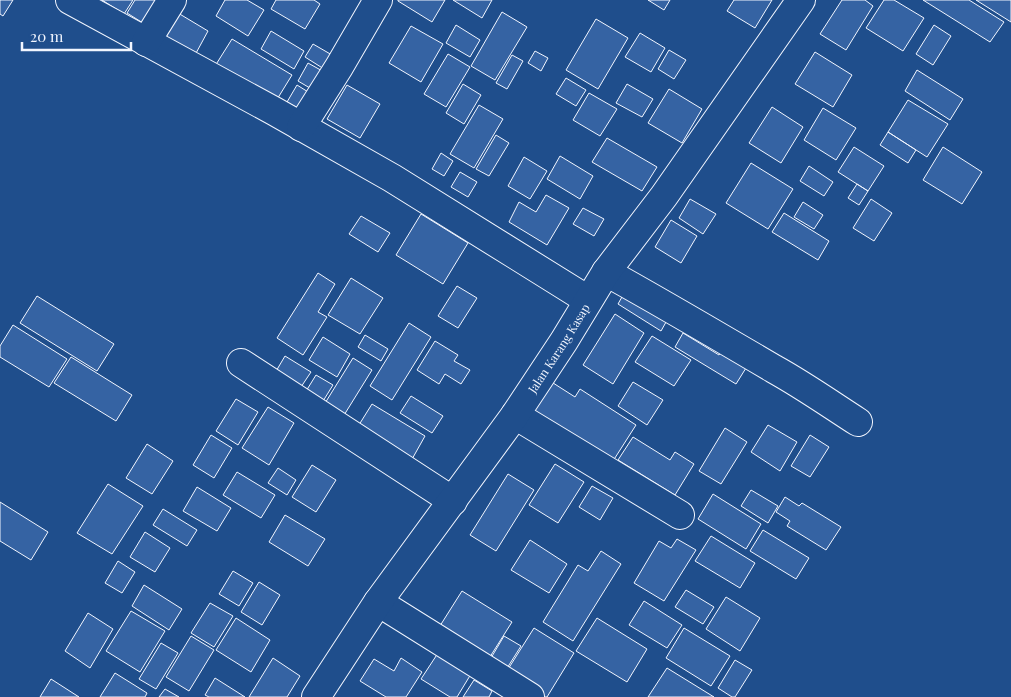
<svg xmlns="http://www.w3.org/2000/svg" width="1011" height="697" font-family="'Playfair Display',serif">
  <style>
    .building { fill: #3563a3; stroke: #f2f6ff }
    .lines { fill: none; stroke-linecap: round; stroke-linejoin: round }
    .street-casing { stroke: #f2f6ff; stroke-width: 30 }
    .street { stroke: #1f4e8c; stroke-width: 28 }
    .labels { text-anchor: middle; dominant-baseline: central; stroke-width: 4; stroke-linejoin: round; paint-order: stroke }
    .street-label { font-size: 12px; fill: #f2f6ff; stroke: #1f4e8c }
  </style>
  <rect width="100%" height="100%" fill="#1f4e8c"/>
  <path class="building" d="M0,0H13L3,16L0,14Z
    M102,0H133L124,14Z
    M135,0H168L151,28L127,13Z
    M225,0H247L264,10L248,36L216,16Z
    M276,0H314L320,4L305,29L271,9Z
    M398,0H445L432,22L398,1Z
    M453,0H492L482,18Z
    M648,0H670L664,10Z
    M734,0H772L755,28L727,11Z
    M842,0H865L873,6L846,50L820,34Z
    M884,0H894L924,18L903,51L866,28Z
    M923,0H969L1004,22L990,42Z
    M976,0H1011V22Z
    M173,10L208,31L195,55L159,33Z
    M502,12L527,27L495,80L471,66Z
    M596,19L628,38L598,89L566,70Z
    M456,25L480,40L470,57L446,43Z
    M934,25L951,36L933,65L916,54Z
    M411,26L443,44L421,82L389,63Z
    M271,31L304,51L294,69L261,49Z
    M640,33L665,48L651,72L625,57Z
    M232,39L292,75L276,101L215,66Z
    M313,44L332,55L324,69L305,57Z
    M669,50L686,60L674,79L658,69Z
    M535,51L548,58L541,71L528,63Z
    M815,52L852,75L833,107L795,84Z
    M448,54L470,67L446,107L424,94Z
    M512,55L523,61L507,89L496,83Z
    M308,63L326,73L315,91L298,81Z
    M917,70L963,99L950,120L905,91Z
    M566,78L586,90L576,106L556,94Z
    M463,84L481,95L464,124L446,113Z
    M627,84L653,99L642,117L616,103Z
    M297,85L313,95L303,111L287,102Z
    M347,85L380,104L360,138L327,119Z
    M669,89L702,109L682,143L648,123Z
    M589,93L617,109L600,136L573,120Z
    M908,100L948,124L927,157L888,132Z
    M479,105L503,119L474,168L450,154Z
    M772,107L803,127L781,163L749,143Z
    M823,108L856,128L836,160L804,140Z
    M888,132L916,150L908,163L880,145Z
    M496,135L509,143L489,176L476,169Z
    M607,138L657,167L642,191L592,162Z
    M854,147L884,166L868,191L838,172Z
    M943,147L982,172L962,204L923,180Z
    M441,153L453,161L444,176L432,169Z
    M560,156L593,176L580,199L547,179Z
    M524,157L547,171L530,199L508,186Z
    M751,163L793,189L768,229L726,203Z
    M809,166L833,182L824,196L800,181Z
    M460,172L477,182L468,197L451,187Z
    M857,184L868,191L859,205L848,198Z
    M546,195L569,208L547,245L509,222L519,202L536,212Z
    M690,199L716,214L703,234L679,218Z
    M871,199L892,213L874,241L853,228Z
    M803,202L823,215L814,229L794,217Z
    M583,208L604,219L594,236L573,224Z
    M784,213L829,241L818,260L772,232Z
    M421,214L468,243L443,284L396,255Z
    M361,216L390,233L378,252L349,234Z
    M671,220L697,236L681,263L655,247Z
    M318,273L335,284L318,312L327,317L303,355L277,338Z
    M351,278L383,298L360,334L328,315Z
    M457,286L477,298L458,328L438,316Z
    M627,288L670,315L661,331L618,304Z
    M37,296L114,344L97,371L20,323Z
    M615,314L644,333L613,384L583,365Z
    M409,323L431,337L392,400L370,386Z
    M13,325L67,359L49,387L0,357V346Z
    M683,333L719,355L726,344L751,360L736,384L675,347Z
    M365,335L388,349L381,361L358,347Z
    M652,336L691,360L674,386L635,362Z
    M323,337L350,354L337,377L309,360Z
    M435,341L458,355L454,361L470,370L461,384L445,374L439,384L417,370Z
    M285,356L311,372L297,393L272,378Z
    M71,357L132,395L116,421L54,383Z
    M353,358L372,370L341,420L322,408Z
    M316,375L333,385L320,406L303,396Z
    M550,381L575,397L580,389L636,425L613,461L532,411Z
    M633,382L663,400L647,425L618,406Z
    M411,396L443,416L432,433L400,413Z
    M236,399L258,412L238,445L216,431Z
    M372,404L425,436L411,461L357,428Z
    M268,407L294,423L269,465L242,448Z
    M768,425L797,442L780,471L751,452Z
    M725,428L747,442L721,484L699,471Z
    M211,435L232,448L214,478L193,465Z
    M810,435L829,447L810,477L791,466Z
    M633,437L670,460L675,452L694,464L675,495L618,460Z
    M147,444L173,461L152,494L126,478Z
    M555,464L584,482L558,523L529,505Z
    M312,465L336,480L316,512L292,497Z
    M278,468L296,480L287,495L268,483Z
    M237,472L275,495L261,518L223,495Z
    M508,474L534,490L496,551L470,535Z
    M108,484L143,506L112,554L77,533Z
    M592,486L613,498L600,520L579,507Z
    M197,487L231,508L217,531L183,511Z
    M751,490L778,506L768,523L741,506Z
    M713,494L761,524L746,549L698,519Z
    M785,497L799,506L802,503L841,527L826,550L787,526L790,521L776,512Z
    M0,502L48,532L31,560L0,541Z
    M163,509L197,530L187,546L153,525Z
    M285,515L325,539L308,566L269,542Z
    M763,530L809,558L796,579L750,551Z
    M145,532L170,548L155,572L130,557Z
    M711,536L755,563L740,588L695,561Z
    M677,539L696,550L664,601L634,583L659,541L671,548Z
    M530,540L567,564L549,593L511,570Z
    M601,551L621,564L573,641L543,622L578,565L588,571Z
    M118,561L135,572L122,593L105,583Z
    M233,571L253,583L239,606L219,594Z
    M259,582L280,595L262,625L241,612Z
    M144,585L182,609L169,630L132,606Z
    M686,590L714,607L703,624L675,607Z
    M462,591L512,622L488,660L438,629Z
    M726,597L760,618L740,651L706,629Z
    M644,601L682,625L667,648L629,625Z
    M210,603L233,616L214,647L191,633Z
    M131,611L165,631L140,672L106,651Z
    M88,613L113,629L90,668L65,651Z
    M236,618L270,640L251,672L216,650Z
    M597,618L647,649L627,682L576,651Z
    M534,628L574,653L547,697H543L505,674Z
    M684,628L730,656L711,686L666,658Z
    M191,636L214,650L189,691L166,677Z
    M504,636L521,646L504,673L488,663Z
    M161,643L178,653L156,689L139,679Z
    M438,653L471,674L457,697H450L421,679Z
    M273,658L300,676L287,697H249Z
    M401,658L422,672L406,697H386L360,681L374,659L394,671Z
    M735,660L752,670L735,697H732L718,688Z
    M667,668L714,697H648Z
    M115,673L147,693L145,697H100Z
    M215,678L245,697H209L205,695Z
    M51,679L79,697H40Z
    M474,680L492,691L489,697H463Z
    M165,689L179,697H159Z"/>
  <g class="lines">
    <g class="street-casing">
      <g id="street">
        <path d="M70,0L274,111L392,178L588,300"/>
        <path d="M146,42L172,0"/>
        <path d="M301,127L339,67L378,0"/>
        <path d="M606,272C662,303 718,336 774,369C803,385 830,404 858,422"/>
        <path d="M241,363L453,501"/>
        <path d="M515,415L680,515"/>
        <path d="M378,602L530,697"/>
        <path id="s1" d="M316,697L378,602L515,415L564,341L606,272L664,196L801,0"/>
      </g>
    </g>
    <use href="#street" class="street"/>
  </g>
  <g class="labels">
    <g class="street-label">
      <text stroke="none"><textPath href="#s1" startOffset="425">Jalan Karang Kasap</textPath></text>
    </g>
  </g>
  <path d="M22 42v8h109v-8" fill="none" stroke="#f2f6ff" stroke-width="2.5"/>
  <text x="30" y="42" font-size="15" fill="#f2f6ff" stroke="#1f4e8c" stroke-width="4" paint-order="stroke">20 m</text>
</svg>
